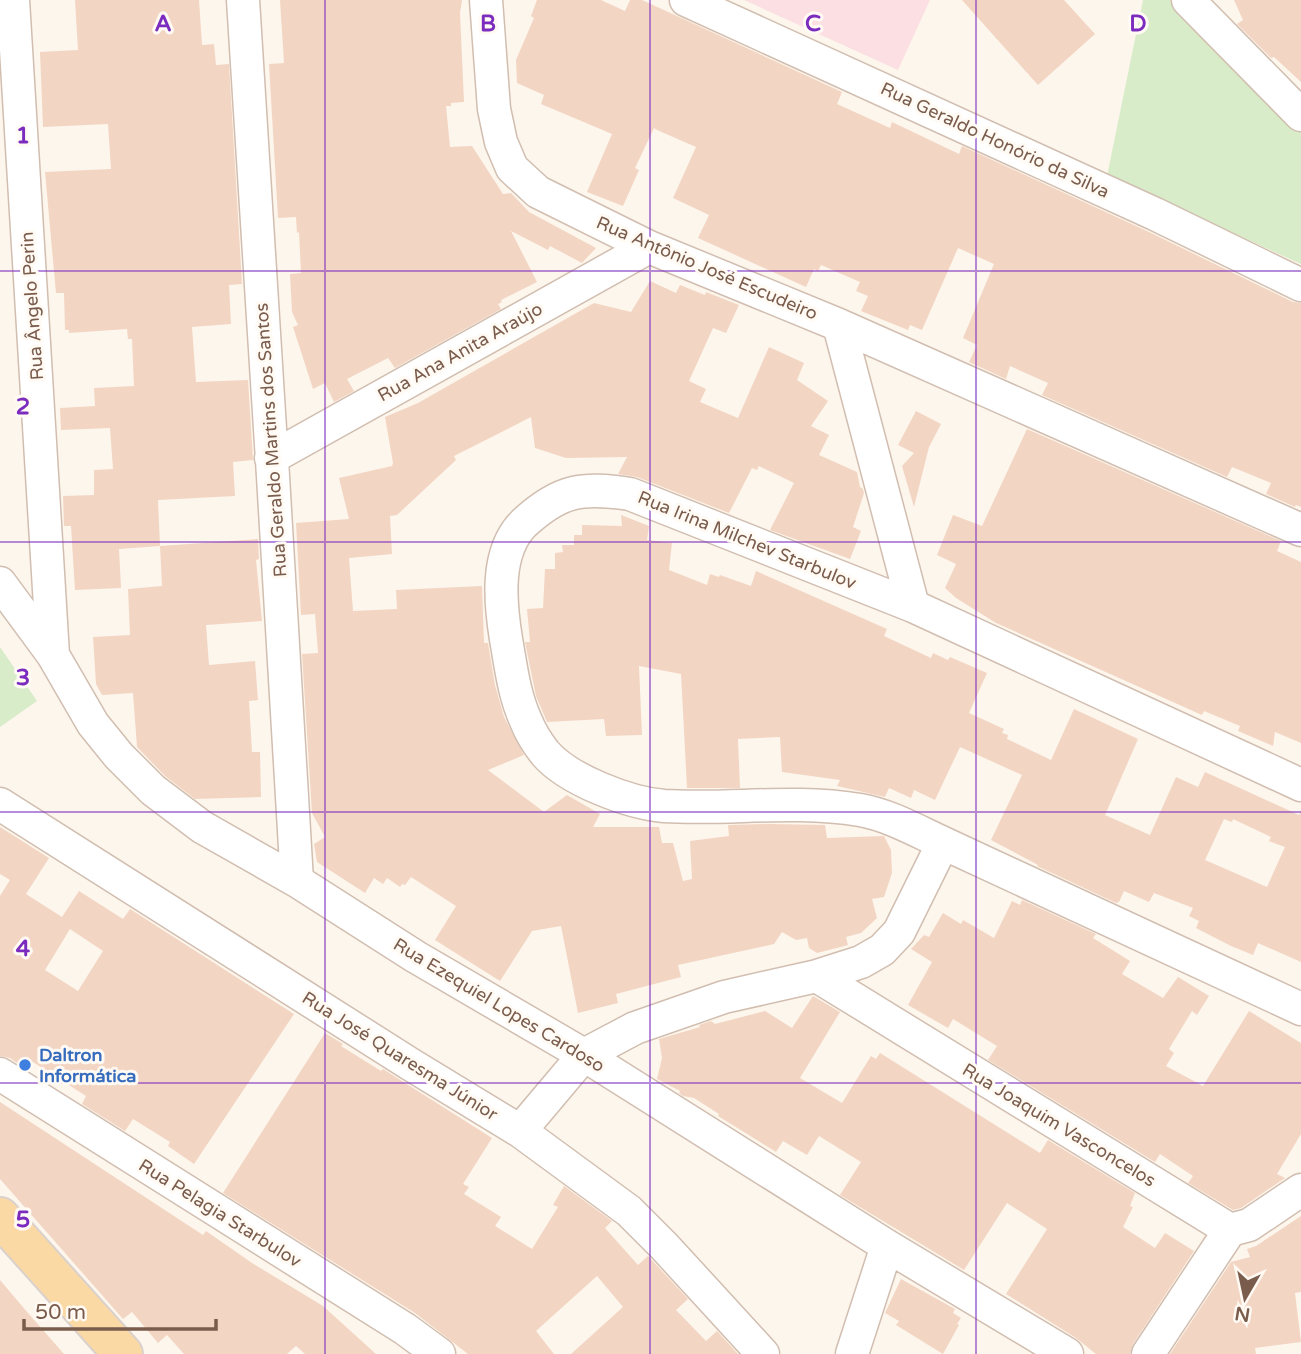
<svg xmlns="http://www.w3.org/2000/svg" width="1301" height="1354" font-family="'Varela Round',sans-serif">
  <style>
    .medical { fill: #fbdfe3 }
    .green { fill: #d8ecc9 }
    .building { fill: #f3d5c3; fill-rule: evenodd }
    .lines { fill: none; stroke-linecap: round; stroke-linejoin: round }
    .minor-casing { stroke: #d1beb0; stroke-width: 35 }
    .primary-casing { stroke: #dad1cd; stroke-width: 42 }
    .minor { stroke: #fff; stroke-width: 32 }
    .primary { stroke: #fbd9a5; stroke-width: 38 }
    .grid { fill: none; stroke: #7b2cbf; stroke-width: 2; stroke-opacity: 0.55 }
    .shop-dot { fill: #3f7fe0; stroke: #fffaf3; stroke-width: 2.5 }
    .labels { text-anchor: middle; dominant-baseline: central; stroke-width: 6; stroke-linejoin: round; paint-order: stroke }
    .street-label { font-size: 18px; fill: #7a5c4d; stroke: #fffaf3 }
    .shop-label { font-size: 18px; font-weight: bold; fill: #366cbe; stroke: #fffaf3; text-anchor: start }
    .grid-label { font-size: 23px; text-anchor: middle; font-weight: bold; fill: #7b2cbf; stroke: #fffaf3; stroke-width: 6; stroke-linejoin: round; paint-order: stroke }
  </style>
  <rect width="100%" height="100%" fill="#fdf6ec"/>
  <path class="medical" d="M744,0H930L898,70Z"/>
  <path class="green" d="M1143,0H1180L1301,124V264L1107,176Z
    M0,647L37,701L0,727Z"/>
  <path class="building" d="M75,0H199L202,45L214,44L216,65L229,64L242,284L229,285L231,324L192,327L196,382L248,380L253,460L233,462L235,496L158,500L160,546L258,539L259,559L256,560L262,621L206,625L209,665L255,661L258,700L249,701L252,752H260L261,797L195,799L165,776L137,747L133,693L102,695L96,684L93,637L130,635L128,589L162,586L160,546L119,549L121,588L75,590L71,526H64L63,496L94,495V470L113,469L110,428L61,430L60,408L95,406L94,388L134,386L132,339H128L127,329L69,333V330H65L64,293H56L45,172L111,169L108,124L43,127L40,52L78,50Z
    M280,0H462L460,13L464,102L451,103V106H446L450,147L472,146L503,194L511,193L529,212L596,248L582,263L550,246L548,250L511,231L537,282L501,300L502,302L498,304L501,309L395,368L388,358L347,379L354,391L334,402L325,383L313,389L293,327L298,325L292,312L290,274L301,273L299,232L297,233L296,217L278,218L269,64L284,63Z
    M537,0H601L625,11L630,0H642L842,92L837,104L890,128L892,122L959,154L962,146L1147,231L1293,302L1301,303V507L1296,505L1295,507L1266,494L1271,483L1232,467L1227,477L1042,395L1048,383L1010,366L1006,379L969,362L977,345L963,338L994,264L958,248L922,330L910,325L908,330L861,311L868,296L856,291L860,282L821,265L818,271L814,269L806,287L698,238L709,215L673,198L696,147L657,130L654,128L635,168L639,170L623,206L587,192L612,134L541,104L544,95L517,83L516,60L534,18L531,16Z
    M962,0H1064L1095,34L1038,85Z
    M1234,0H1301V82L1274,57L1271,58L1237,24L1243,20Z
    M650,281L676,293L680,285L705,295L706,292L739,305L726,333L713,328L689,381L706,389L700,402L738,418L769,347L804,363L797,380L828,401L811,426L829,435L819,455L857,472L860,487L863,489L864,493L853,527L861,531L850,559L770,530L794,483L759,466L757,470L752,468L729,513L637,477L618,474L627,457L566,458L535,448L531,417L454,456L456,460L397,515L390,516L392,554L349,558L353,611L397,609L396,590L482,586L484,643H488L495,685L504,717L524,755L488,770L544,812L567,795L600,814L593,827H659L662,843H673L683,881L692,879L690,841L729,836L728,825L769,824L825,825L827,838L884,836L891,850L892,873L884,897L872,899L877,918L861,933L846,937L848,945L817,953L809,948L807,938L796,940L782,932L774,944L678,965L681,977L616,994L618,1003L578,1013L561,926L532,931L500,981L435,940L456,906L411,877L405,885L402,884L400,887L387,878L383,884L374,878L365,893L317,862L314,844L325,837L312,813L302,654L318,653L315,614L301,615L296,523L349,519L339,478L392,466L393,463L385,417L418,403L594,303L631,312Z
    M916,411L941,424L929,447L914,507L902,466L914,453L898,445Z
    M1027,429L1281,541L1277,551L1301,562V743L1275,732L1273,746L1238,731L1240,726L1204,711L1202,715L996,623L956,598L945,588L956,564L937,555L953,515L982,526Z
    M621,515L649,526L647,540L672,543L669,570L707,585L710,574L719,577L720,575L751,586L756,571L887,629L884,636L931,658L933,653L948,660L950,657L987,673L969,713L1004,729L1002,733L1008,735L1007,739L1051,760L1074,709L1138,739L1105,815L1150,835L1176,777L1198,787L1205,772L1299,815L1301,811V962L1258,943L1253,955L1231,946L1196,928L1199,921L1189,916L1193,908L1154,893L1149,902L1124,891L1119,902L1116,903L1037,866L1038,865L991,840L1022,775L960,747L935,800L914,790L911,798L889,788L885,797L837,786L840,780L782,772L780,737L738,739L740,788H687L681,674L639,666L642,735L606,736L604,719L547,722L536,696L528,657L525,642H530L527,609L543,608L545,569H555V553L563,552L562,545H574V535H582V525L622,526ZM1224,819L1232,822L1233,819L1271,837L1269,841L1285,847L1267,887L1205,860Z
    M0,827L49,858L26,894L62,917L79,891L123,919L130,909L294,1014L194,1164L168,1146L170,1142L133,1119L125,1131L82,1104L86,1096L33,1062L27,1070L10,1058L0,1056V896L10,880L0,874ZM70,929L103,951L78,991L45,970Z
    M1022,900L1096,934L1093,938L1130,961L1122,974L1163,998L1178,977L1209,996L1197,1015L1192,1011L1169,1049L1174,1053L1166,1066L1203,1086L1249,1011L1301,1043V1134L1277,1174L1285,1178L1241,1208L1233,1210L1188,1183L1193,1176L1160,1154L1155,1162L988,1060L997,1046L953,1019L948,1028L908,1005L932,962L911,949L924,935L929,937L943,913L961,924L963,920L994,938L1012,901L1020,905Z
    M813,996L840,1012L800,1078L842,1103L871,1056L876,1059L880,1053L1040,1153L1048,1140L1135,1193L1130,1206L1133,1207L1123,1227L1155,1248L1165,1233L1194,1251L1133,1344L1130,1354H1096L1076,1338L1006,1294L1047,1229L1007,1203L964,1270L840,1195L861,1162L819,1136L807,1155L783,1141L776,1152L718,1116L719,1114L694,1098L683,1096L679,1093L680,1091L657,1079L662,1058L659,1039L700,1027L699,1025L711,1021L715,1024L765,1011L792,1028Z
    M325,1033L343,1044L341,1046L381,1071L383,1069L492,1138L463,1184L469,1187L464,1194L501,1217L495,1226L532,1249L558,1207L553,1205L564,1186L612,1221L605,1228L638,1265L648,1256L688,1299L676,1310L706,1341L717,1331L738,1354H571L623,1307L597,1276L536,1331L554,1354H468L415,1313L223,1193Z
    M0,1102L203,1235L206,1231L252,1263L323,1306L376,1354H305L296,1346L287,1354H184L167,1335L158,1343L132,1312L123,1319L0,1179Z
    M1301,1216V1292L1295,1293L1301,1342L1255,1348L1256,1354H1170L1231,1262L1250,1257L1247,1249L1256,1246Z
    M901,1279L955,1309L953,1313L961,1318L957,1324L959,1325L943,1354L896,1325L899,1321L885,1313Z
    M0,1280L28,1313L64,1354H0Z"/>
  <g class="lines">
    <g class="minor-casing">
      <path id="minor" d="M13,0L53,655
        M243,0C261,294 281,587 297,881
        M486,0L494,109L501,142L512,168L538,192L649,247L839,325L1301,530
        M686,0L1155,214L1301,285
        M1188,0L1301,115
        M839,325L913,606
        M271,458L649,247
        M0,583L53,655L93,724L119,756L153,790L202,827L297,881L416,957L584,1055L887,1246L1067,1354
        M0,804L410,1064L520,1131L629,1211L664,1246L763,1354
        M943,843L1301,1009
        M817,976L1230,1230L1249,1225L1301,1190
        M0,1074L405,1329L439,1354
        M520,1131L584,1055L635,1028L724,997L817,976L861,962L882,950L899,932L943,843C917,831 889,815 860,810C792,799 730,810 664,806C629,803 568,780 545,753C538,744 530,731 526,721C514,695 511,667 506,639C500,602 495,552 524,523C561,489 583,487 630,494L913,606L1301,785
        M852,1354L887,1246
        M1148,1354L1230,1230"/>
    </g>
    <g class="primary-casing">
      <path id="primary" d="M0,1217L123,1354"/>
    </g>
    <use href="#minor" class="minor"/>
    <use href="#primary" class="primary"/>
  </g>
  <path class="grid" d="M325,0V1354M650,0V1354M976,0V1354M0,271H1301M0,542H1301M0,812H1301M0,1083H1301"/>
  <circle class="shop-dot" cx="25" cy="1065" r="7"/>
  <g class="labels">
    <g class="street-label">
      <text transform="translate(995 140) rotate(25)">Rua Geraldo Honório da Silva</text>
      <text transform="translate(707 268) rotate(23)">Rua Antônio José Escudeiro</text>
      <text transform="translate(32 306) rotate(-94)">Rua Ângelo Perin</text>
      <text transform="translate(460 352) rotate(-29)">Rua Ana Anita Araújo</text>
      <text transform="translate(271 440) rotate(-94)">Rua Geraldo Martins dos Santos</text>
      <text transform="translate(747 540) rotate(22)">Rua Irina Milchev Starbulov</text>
      <text transform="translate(499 1005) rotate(31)">Rua Ezequiel Lopes Cardoso</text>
      <text transform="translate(400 1056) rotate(32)">Rua José Quaresma Júnior</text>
      <text transform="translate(1059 1125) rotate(31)">Rua Joaquim Vasconcelos</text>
      <text transform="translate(220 1213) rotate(32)">Rua Pelagia Starbulov</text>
    </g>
    <g class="shop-label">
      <text x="39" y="1055">Daltron<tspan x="39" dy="21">Informática</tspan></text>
    </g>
  </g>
  <g class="grid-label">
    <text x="163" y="31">A</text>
    <text x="488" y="31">B</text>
    <text x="813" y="31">C</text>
    <text x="1138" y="31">D</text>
    <text x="23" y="143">1</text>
    <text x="23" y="414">2</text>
    <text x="23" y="685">3</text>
    <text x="23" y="956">4</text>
    <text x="23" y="1227">5</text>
  </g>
  <g transform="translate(1245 1298) rotate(189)" stroke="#fffaf3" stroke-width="5" paint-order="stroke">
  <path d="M0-5L12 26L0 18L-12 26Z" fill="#7a5c4d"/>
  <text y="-10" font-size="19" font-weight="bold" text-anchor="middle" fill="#7a5c4d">N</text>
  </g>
  <path d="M24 1319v10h192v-10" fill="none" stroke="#7a5c4d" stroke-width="3.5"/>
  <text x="35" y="1319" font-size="21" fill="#7a5c4d" stroke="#fffaf3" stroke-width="5" paint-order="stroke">50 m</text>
</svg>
